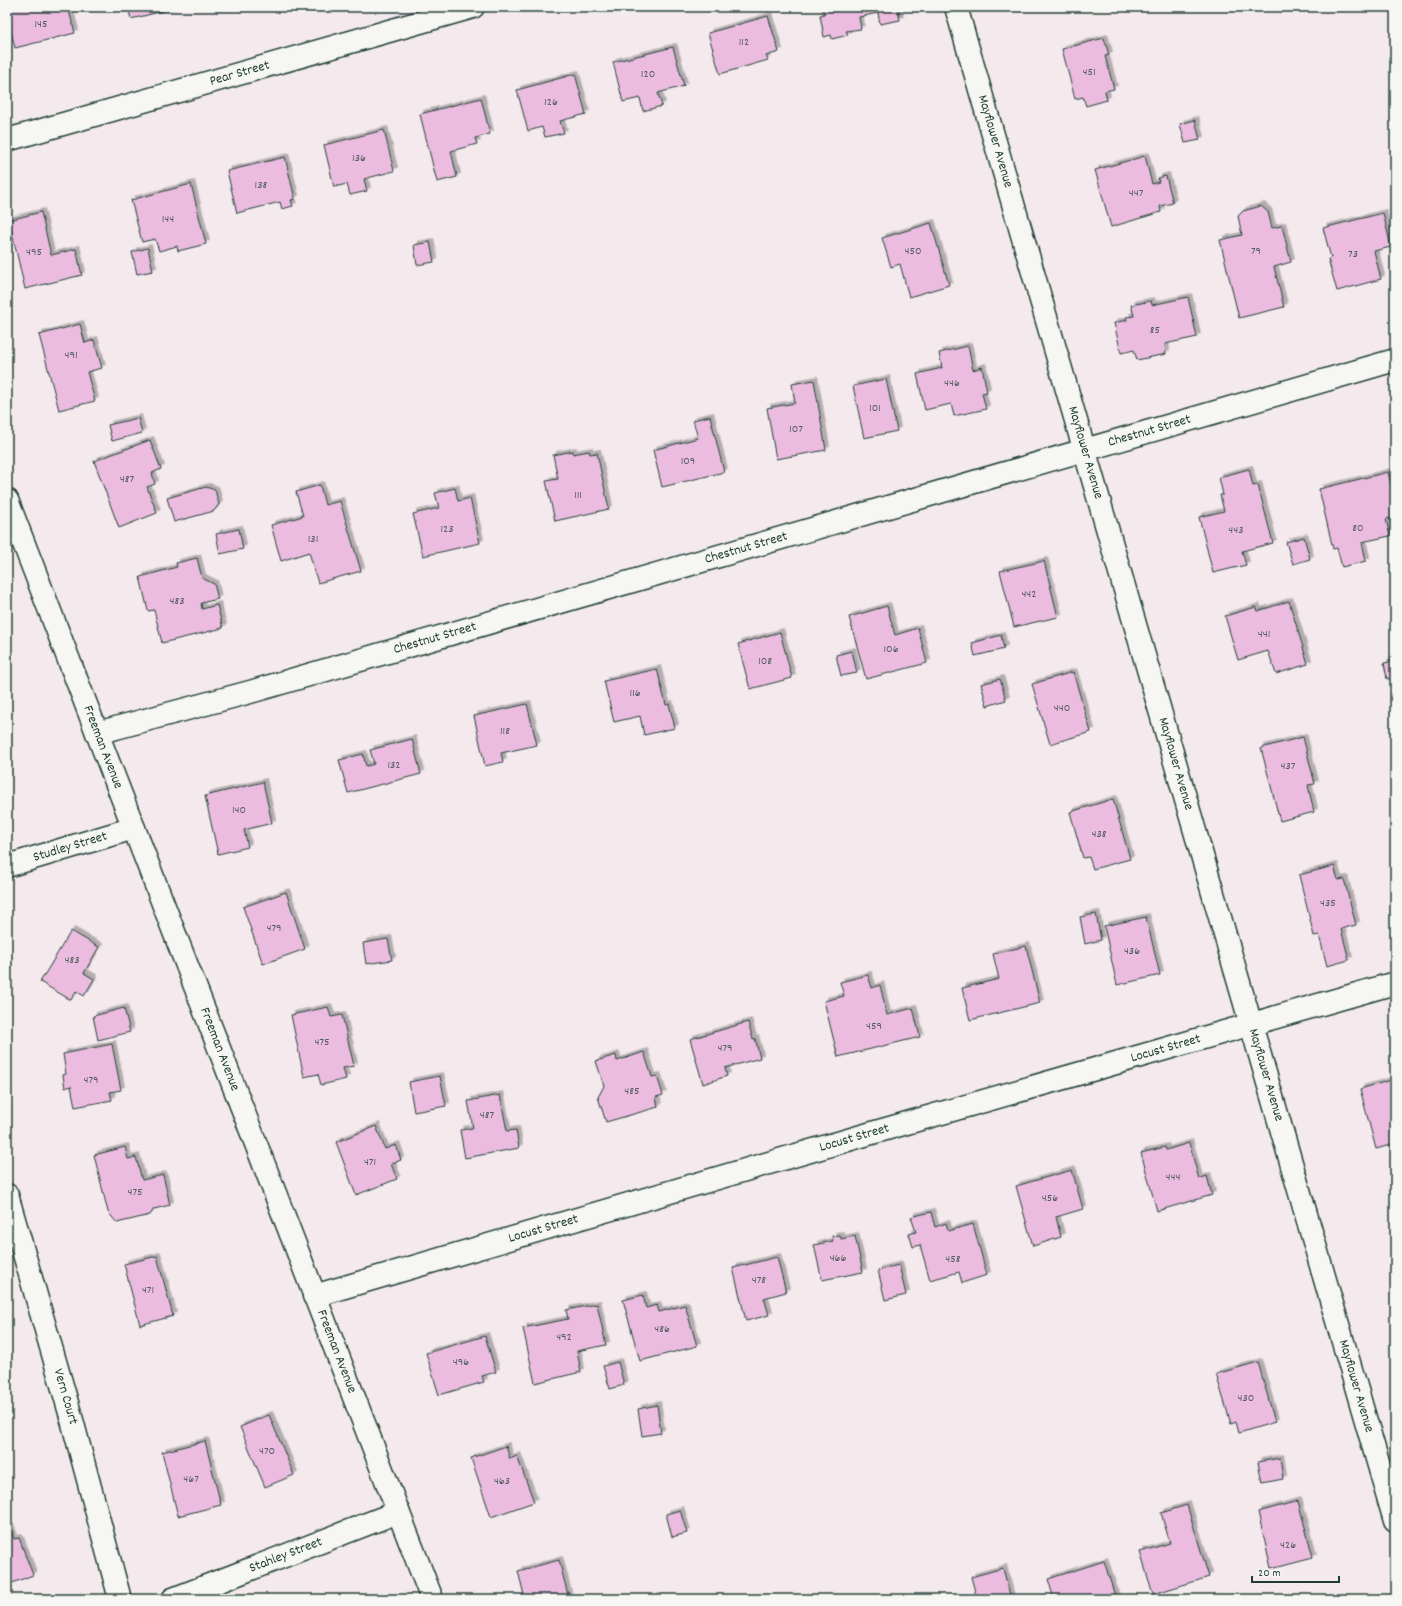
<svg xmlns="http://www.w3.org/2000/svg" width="1402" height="1606" font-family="Dekko,sans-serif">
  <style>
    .building { fill: #ebbcdf; stroke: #1f3d34; filter: url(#shadow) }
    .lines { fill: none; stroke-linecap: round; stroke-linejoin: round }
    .street-casing { stroke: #1f3d34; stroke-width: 25 }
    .street { stroke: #f6f6f2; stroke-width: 22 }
    .labels { text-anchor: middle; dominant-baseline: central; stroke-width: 3; stroke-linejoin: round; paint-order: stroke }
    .number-label { font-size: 12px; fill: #525d5f }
    .street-label { font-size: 14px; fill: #1f3d34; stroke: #f6f6f2 }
  </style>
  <defs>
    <filter id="shadow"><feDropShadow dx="3.5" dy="-3.5" stdDeviation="0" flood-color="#0004"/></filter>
  </defs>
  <rect width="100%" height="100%" fill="#f4eaee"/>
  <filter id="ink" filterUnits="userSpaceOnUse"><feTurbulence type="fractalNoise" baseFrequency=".025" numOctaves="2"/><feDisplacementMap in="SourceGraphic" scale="8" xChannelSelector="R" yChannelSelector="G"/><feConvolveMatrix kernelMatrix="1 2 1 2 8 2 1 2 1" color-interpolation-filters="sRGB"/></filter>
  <g filter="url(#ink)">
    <path class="building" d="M7,7H68L75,33L15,48L7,15Z
      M128,7H180L131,19Z
      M822,7H897L900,20L880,24L878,13L859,17L861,29L846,31L848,35L832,39L831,35L824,37L820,15L824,14Z
      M768,16L779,52L766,56L768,60L720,74L708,33Z
      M1104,38L1109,55L1105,56L1114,89L1105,91L1107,100L1086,106L1083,97L1075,99L1062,49Z
      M673,47L684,86L658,93L662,106L643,111L640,98L623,102L613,62Z
      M575,74L586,114L560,121L564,133L545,137L542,127L528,131L517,90Z
      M481,98L490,134L475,138L477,144L451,151L457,177L437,182L420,114Z
      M1195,120L1200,140L1185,143L1180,124Z
      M384,130L394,171L364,179L367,191L350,195L347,184L334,187L324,145Z
      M1145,156L1152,184L1159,182L1158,178L1166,176L1173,203L1160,206L1161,212L1111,227L1095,170Z
      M285,157L295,199L291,200L293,206L282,209L280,202L237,213L227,171Z
      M191,184L206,244L178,251L177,246L159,251L155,239L142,242L131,200Z
      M1261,206L1268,212L1272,228L1282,226L1291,262L1274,267L1284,307L1239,318L1220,240L1242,235L1238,216L1243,211Z
      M41,212L51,255L76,249L82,275L25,289L9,220Z
      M1383,213L1391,247L1374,251L1381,279L1337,291L1328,259L1331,258L1323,228Z
      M931,223L949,285L909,297L900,264L891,267L882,238Z
      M430,242L434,262L417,265L414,245Z
      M148,248L153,271L137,274L132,252Z
      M1188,297L1197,337L1165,344L1166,354L1137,360L1134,350L1121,353L1114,323L1127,320L1126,317L1134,316L1131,305L1151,301L1152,305Z
      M80,324L85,343L94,340L102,368L87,372L95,401L59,410L39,335Z
      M968,346L973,370L982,367L987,392L982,393L986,409L954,416L951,404L925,410L917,374L942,368L939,353Z
      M886,379L897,431L864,438L853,386Z
      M814,380L826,450L776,459L767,408L795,403L792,384Z
      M710,416L724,472L662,487L653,450L698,438L693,420Z
      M138,418L142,433L112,441L108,425Z
      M150,440L161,469L152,473L155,484L147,487L157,513L119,528L94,461Z
      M573,451V454L589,451L590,454L597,453L609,509L555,521L546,481L558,479L553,455Z
      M1249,469L1253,486L1258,485L1273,543L1242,551L1246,565L1213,573L1199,517L1224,511L1220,495H1223L1219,477Z
      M1388,472L1395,501V517L1386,519L1390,536L1362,542L1366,561L1342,567L1337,548L1333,549L1319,489Z
      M320,485L325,505L340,501L361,571L318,583L309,552L281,561L271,525L303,516L296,492Z
      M206,487L215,490L219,504L214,511L174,522L167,498Z
      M455,488L458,501L470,498L480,543L423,556L413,514L439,508L435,493Z
      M239,529L243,549L220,554L216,534Z
      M1304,537L1310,559L1293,564L1286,542Z
      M197,558L202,578L214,584L218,599L201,603L202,609L217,605L223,628L162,643L154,610L148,611L140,577L177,567L176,563Z
      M1044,561L1058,617L1014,627L1000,571Z
      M1289,601L1308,664L1276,674L1268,651L1238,660L1225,616L1256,607L1258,611Z
      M887,606L895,635L918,628L927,663L866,679L849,617Z
      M780,632L792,678L750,689L738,644Z
      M1001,635L1004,649L975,656L972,643Z
      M852,651L857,673L841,676L836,655Z
      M1395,661V678L1387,679L1384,663Z
      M657,669L666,705L669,704L675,728L644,735L640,716L614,722L604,681Z
      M1073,672L1091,732L1050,744L1032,684Z
      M1000,679L1006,700L987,706L981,684Z
      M527,704L537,745L501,753L503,762L485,766L474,716Z
      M1303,737L1315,784L1308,785L1314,812L1280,821L1261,748Z
      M412,739L421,774L348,793L339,760L363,754L366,766L374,764L370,750Z
      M263,782L272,823L244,830L248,847L218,854L205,796Z
      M1113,799L1130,859L1093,869L1089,857L1083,858L1070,812Z
      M1334,866L1338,880L1344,879L1356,925L1341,929L1349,960L1327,966L1319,935L1314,936L1299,875Z
      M286,892L305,949L263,964L243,907Z
      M1096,914L1101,940L1085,944L1080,917Z
      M1146,917L1160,975L1117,985L1104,926Z
      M71,931L99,947L84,973L94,979L84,996L76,991L71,1000L40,982Z
      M388,939L392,960L366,964L363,943Z
      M1026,946L1040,1003L970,1020L962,988L999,979L993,954Z
      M868,975L872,988L880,985L887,1015L913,1008L920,1037L838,1057L824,1001L844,996L840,982Z
      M328,1007L331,1017L342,1015L354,1066L343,1068L346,1079L321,1085L318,1074L304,1077L291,1015Z
      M124,1008L130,1032L98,1040L93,1016Z
      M748,1022L753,1039L755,1038L760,1058L725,1068L727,1076L703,1084L690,1039Z
      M112,1044L121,1090L110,1092L112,1100L75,1107L71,1086L65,1088L63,1075L66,1074L63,1054Z
      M644,1052L652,1077L657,1076L663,1095L656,1097L658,1107L606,1122L598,1097L604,1086L596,1061L616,1055L617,1061Z
      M440,1076L446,1106L414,1112L409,1082Z
      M1395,1079V1148L1394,1144L1376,1149L1360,1089Z
      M500,1095L507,1131L516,1130L519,1148L465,1158L460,1130L473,1128L468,1101Z
      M376,1126L385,1149L396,1145L401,1160L391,1164L397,1179L356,1195L336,1142Z
      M1189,1143L1199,1179L1207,1176L1212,1195L1157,1211L1141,1153L1165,1147L1166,1150Z
      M125,1147L128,1159L136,1157L142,1180L163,1175L170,1205L154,1209L150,1215L117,1223L108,1212L94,1155Z
      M1072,1170L1083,1209L1056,1217L1061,1237L1033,1246L1016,1186Z
      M931,1212L935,1227L946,1223L948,1231L973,1224L987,1275L962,1283L959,1272L930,1280L920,1245L913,1247L909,1234L916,1232L911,1217Z
      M840,1235L841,1239L855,1236L863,1272L822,1280L814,1245L833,1241L832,1236Z
      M157,1256L173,1316L140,1325L124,1264Z
      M777,1257L786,1292L764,1298L769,1315L746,1321L733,1268Z
      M899,1265L906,1295L885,1300L878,1270Z
      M643,1295L646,1308L657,1305L659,1312L685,1305L697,1346L640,1361L623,1300Z
      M597,1304L606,1345L577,1351L581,1372L535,1383L523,1328L568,1319L566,1310Z
      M485,1336L496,1372L482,1376L484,1382L439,1395L426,1353Z
      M618,1362L624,1385L610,1389L603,1366Z
      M1258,1362L1275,1422L1239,1433L1236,1422L1231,1424L1216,1374Z
      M657,1405L661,1433L642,1436L638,1409Z
      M269,1415L294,1475L265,1487L240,1427Z
      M205,1441L221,1505L178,1516L162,1452Z
      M506,1446L510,1459L517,1456L534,1502L491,1517L471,1458Z
      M1280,1458L1283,1479L1262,1483L1258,1462Z
      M1298,1501L1313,1557L1271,1568L1258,1512Z
      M1187,1505L1209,1577L1153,1594L1140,1552L1170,1543L1161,1513Z
      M680,1510L687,1533L672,1537L666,1514Z
      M10,1527L14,1539L19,1538L33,1575L7,1585V1528Z
      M559,1560L569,1599H525L518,1571Z
      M1104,1561L1116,1599H1054L1048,1579Z
      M1003,1568L1011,1599H977L971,1577Z"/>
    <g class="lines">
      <g class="street-casing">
        <g id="street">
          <path id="s1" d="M956,7L1395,1521"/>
          <path id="s2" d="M7,140L473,7"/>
          <path id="s3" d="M7,500L432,1599"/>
          <path id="s4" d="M97,733L250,692L1395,360"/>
          <path id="s5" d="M7,866L134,828"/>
          <path id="s6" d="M7,1195L72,1420L120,1599"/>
          <path id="s7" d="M314,1296L865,1135L1395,983"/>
          <path id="s8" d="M173,1599L398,1512"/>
        </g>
      </g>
      <use href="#street" class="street"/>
    </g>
  </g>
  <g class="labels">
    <g class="number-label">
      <text x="41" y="24">145</text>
      <text x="744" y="42">112</text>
      <text x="1089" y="72">451</text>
      <text x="648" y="74">120</text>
      <text x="551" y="102">126</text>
      <text x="359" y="158">136</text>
      <text x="261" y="185">138</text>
      <text x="1136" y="193">447</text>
      <text x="168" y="219">144</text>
      <text x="913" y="251">450</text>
      <text x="1256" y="251">79</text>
      <text x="34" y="252">495</text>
      <text x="1353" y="254">73</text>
      <text x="1155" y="330">85</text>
      <text x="71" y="355">491</text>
      <text x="952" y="383">446</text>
      <text x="875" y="408">101</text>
      <text x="796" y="429">107</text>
      <text x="688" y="461">109</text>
      <text x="127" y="479">487</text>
      <text x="578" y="495">111</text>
      <text x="1358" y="528">80</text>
      <text x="447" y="529">123</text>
      <text x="1236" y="530">443</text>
      <text x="313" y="539">131</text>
      <text x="1029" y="594">442</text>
      <text x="177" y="601">483</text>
      <text x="1264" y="634">441</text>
      <text x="891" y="649">106</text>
      <text x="765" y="661">108</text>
      <text x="635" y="693">116</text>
      <text x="1062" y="708">440</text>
      <text x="505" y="731">118</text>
      <text x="394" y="765">132</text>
      <text x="1288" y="766">437</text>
      <text x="239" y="810">140</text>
      <text x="1099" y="834">438</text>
      <text x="1328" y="903">435</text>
      <text x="274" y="928">479</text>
      <text x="1132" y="951">436</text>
      <text x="72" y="960">483</text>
      <text x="874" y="1026">459</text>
      <text x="322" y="1042">475</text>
      <text x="725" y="1048">479</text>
      <text x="91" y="1080">479</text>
      <text x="632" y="1091">485</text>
      <text x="487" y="1115">487</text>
      <text x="370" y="1162">471</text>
      <text x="1173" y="1177">444</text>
      <text x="135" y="1192">475</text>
      <text x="1050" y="1198">456</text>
      <text x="838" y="1258">466</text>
      <text x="953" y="1259">458</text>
      <text x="759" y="1280">478</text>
      <text x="148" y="1290">471</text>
      <text x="662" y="1329">486</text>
      <text x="564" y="1337">492</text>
      <text x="461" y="1362">496</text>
      <text x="1246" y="1398">430</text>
      <text x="267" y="1451">470</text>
      <text x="191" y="1479">467</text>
      <text x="502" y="1481">463</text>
      <text x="1288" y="1545">426</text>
    </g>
    <g class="street-label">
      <text stroke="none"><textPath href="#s2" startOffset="242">Pear Street</textPath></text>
      <text stroke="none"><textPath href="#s1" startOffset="140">Mayflower Avenue</textPath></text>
      <text stroke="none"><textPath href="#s4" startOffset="1095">Chestnut Street</textPath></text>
      <text stroke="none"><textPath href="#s1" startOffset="464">Mayflower Avenue</textPath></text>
      <text stroke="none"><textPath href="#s4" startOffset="675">Chestnut Street</textPath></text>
      <text stroke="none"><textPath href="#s4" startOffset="351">Chestnut Street</textPath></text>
      <text stroke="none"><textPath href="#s3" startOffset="265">Freeman Avenue</textPath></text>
      <text stroke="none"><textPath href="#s1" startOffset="788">Mayflower Avenue</textPath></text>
      <text stroke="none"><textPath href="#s5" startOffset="66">Studley Street</textPath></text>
      <text stroke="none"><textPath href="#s3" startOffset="589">Freeman Avenue</textPath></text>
      <text stroke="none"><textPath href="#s7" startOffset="887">Locust Street</textPath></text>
      <text stroke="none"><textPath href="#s1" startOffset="1112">Mayflower Avenue</textPath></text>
      <text stroke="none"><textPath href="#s7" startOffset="563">Locust Street</textPath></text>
      <text stroke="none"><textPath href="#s7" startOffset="239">Locust Street</textPath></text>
      <text stroke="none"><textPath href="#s3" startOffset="913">Freeman Avenue</textPath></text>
      <text stroke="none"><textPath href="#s1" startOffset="1436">Mayflower Avenue</textPath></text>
      <text stroke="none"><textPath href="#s6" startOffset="210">Vern Court</textPath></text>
      <text stroke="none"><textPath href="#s8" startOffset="121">Stahley Street</textPath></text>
    </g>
  </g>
  <rect width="1402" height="1606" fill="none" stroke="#f6f6f2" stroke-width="24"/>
  <rect x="12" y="12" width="1378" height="1582" fill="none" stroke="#1f3d34" stroke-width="1.5" filter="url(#ink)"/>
  <path d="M1252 1576v6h87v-6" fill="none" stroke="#1f3d34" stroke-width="2"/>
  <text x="1258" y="1576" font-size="12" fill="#1f3d34" stroke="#f6f6f2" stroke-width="3" paint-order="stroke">20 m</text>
</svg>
